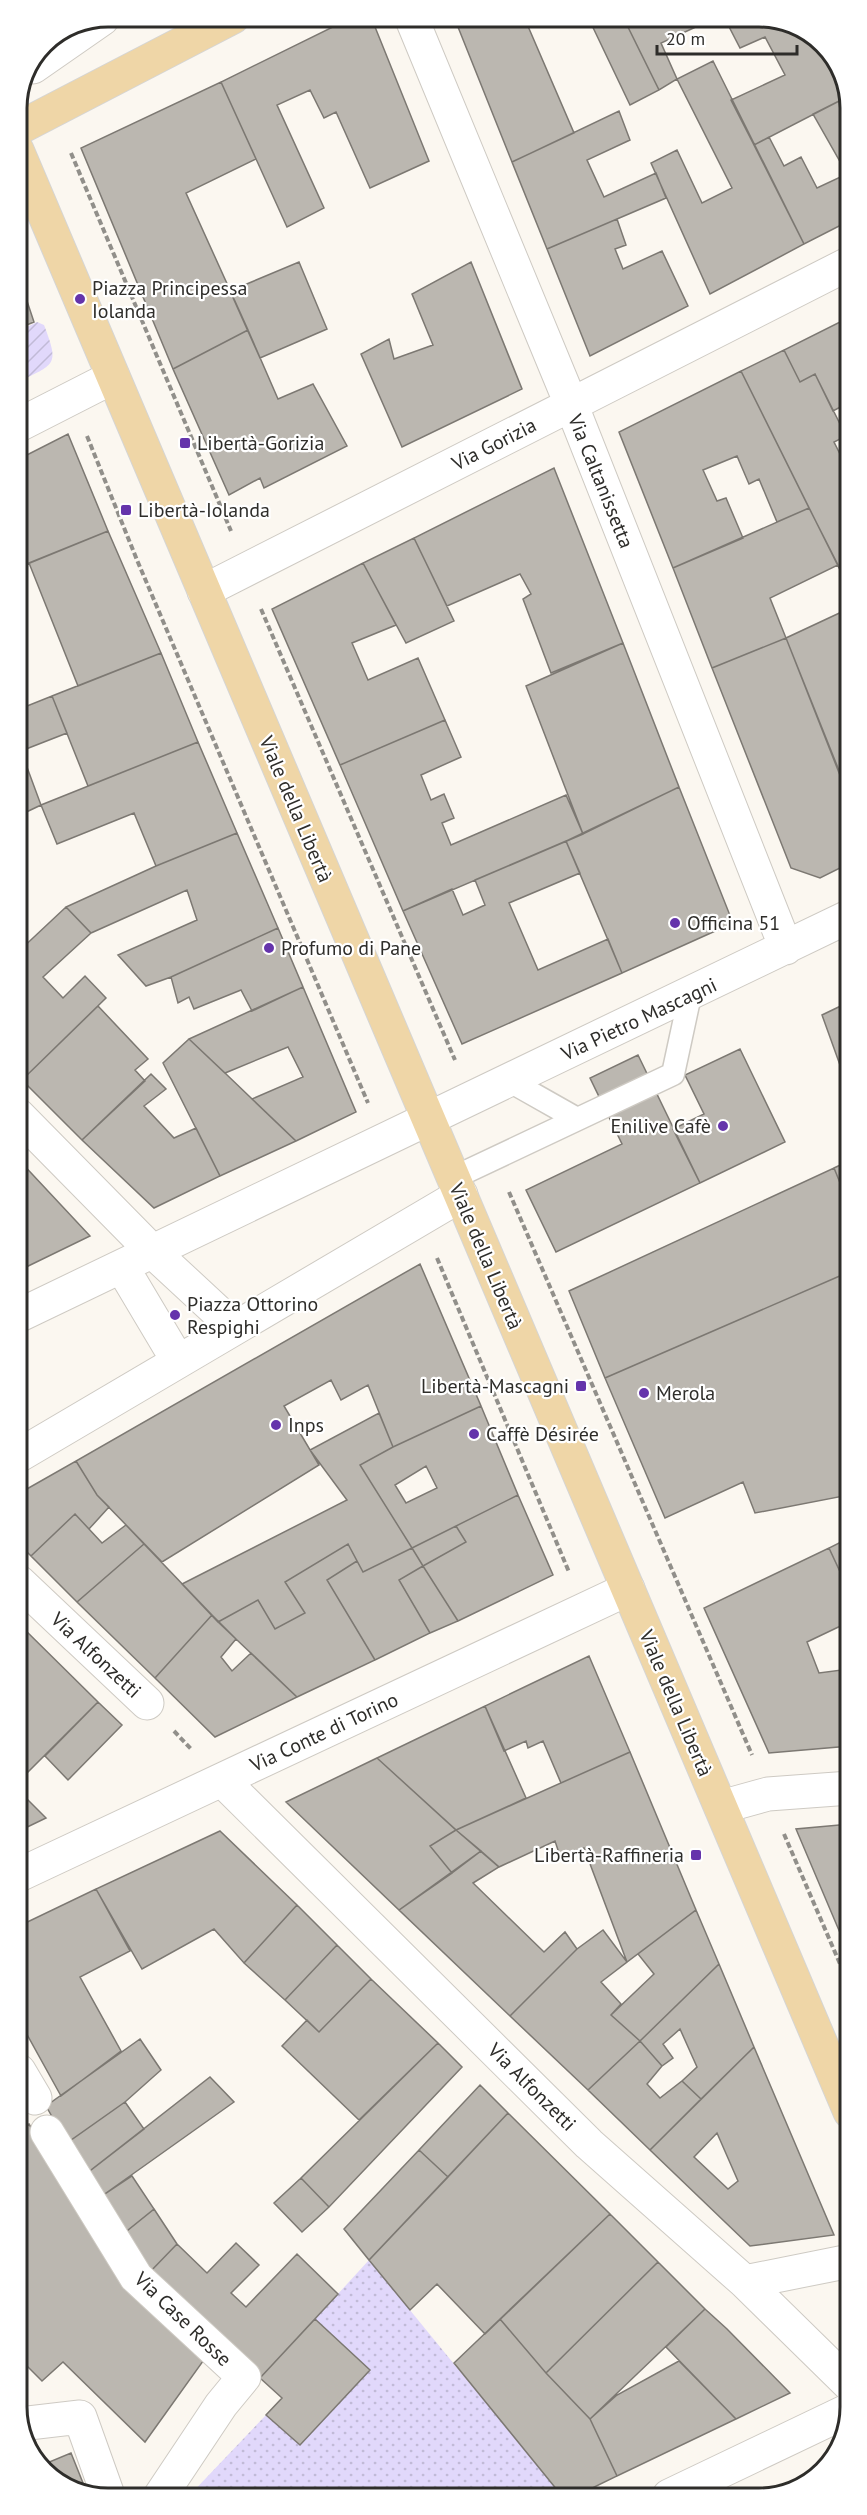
<svg xmlns="http://www.w3.org/2000/svg" width="867" height="2515" font-family="'PT Sans',sans-serif">
  <style>
    .grass { fill: url(#grass-dots) }
    .garden { fill: url(#garden-furrows) }
    .building { fill: #bbb7b0; stroke: #7c7872; stroke-width: 1.5; fill-rule: evenodd }
    .lines { fill: none; stroke-linecap: round; stroke-linejoin: round }
    .lane-casing { stroke: #cecac3; stroke-width: 25 }
    .street-casing { stroke: #cecac3; stroke-width: 35 }
    .primary-casing { stroke: #d5d5d4; stroke-width: 35 }
    .path { stroke: #918f8a; stroke-width: 4; stroke-dasharray: 6 3; stroke-linecap: butt }
    .lane { stroke: #fff; stroke-width: 22 }
    .street { stroke: #fff; stroke-width: 33 }
    .primary { stroke: #efd6a7; stroke-width: 33 }
    .poi-dot { fill: #6534ab; stroke: #fff; stroke-width: 2 }
    .labels { text-anchor: middle; dominant-baseline: central; stroke-width: 4.5; stroke-linejoin: round; paint-order: stroke }
    .poi-label { font-size: 20px; fill: #2e2d2a; stroke: #fff; text-anchor: start }
    .street-label { font-size: 20px; fill: #2e2d2a; stroke: #fff }
    .rim { fill: none; stroke: #2e2d2a; stroke-width: 3 }
  </style>
  <defs>
    <pattern id="grass-dots" width="8" height="8" patternUnits="userSpaceOnUse" patternTransform="scale(1.5)"><rect width="8" height="8" fill="#e1d8fb"/><path d="M2 2h.1M6 6h.1" fill="none" stroke="#c1bad7" stroke-width="1.8" stroke-linecap="round"/></pattern>
    <pattern id="garden-furrows" width="10" height="10" patternUnits="userSpaceOnUse" patternTransform="scale(1.5)"><rect width="10" height="10" fill="#e1d8fb"/><path d="M-1 1l2-2M0 10L10 0M9 11l2-2" fill="none" stroke="#c1bad7"/></pattern>
  </defs>
  <rect width="100%" height="100%" fill="#fbf7f0"/>
  <path class="grass" d="M369,2260L562,2496L187,2498L266,2415L300,2445L370,2370L315,2319Z"/>
  <path class="garden" d="M37,322L44,325C60,367 55,363 17,383V332Z"/>
  <path class="building" d="M353,17H371L429,161L370,188L336,112L324,118L310,90L277,105L324,208L287,227L221,82Z
    M454,17H524L574,133L512,162Z
    M588,17H623L659,90L630,105Z
    M623,17H698L700,25L661,43L677,79L659,90Z
    M724,17H765L815,36L847,84V97L754,145L731,100L785,75L765,37L740,48Z
    M713,61L804,244L710,294L651,163L677,150L702,203L732,188L677,79Z
    M221,82L256,159L186,193L248,330L173,369L81,148Z
    M847,97V222L804,244L754,145L769,137L784,166L801,157L817,188L847,174L813,114Z
    M619,111L630,140L587,160L604,197L656,173L666,198L547,249L512,162Z
    M617,219L626,245L615,249L623,269L662,251L688,306L590,356L547,249Z
    M299,262L327,329L260,358L230,291Z
    M471,262L522,389L402,447L361,354L389,339L394,359L433,345L412,294Z
    M25,295L34,322L17,329V297Z
    M848,318V403L833,411L815,374L800,382L784,350Z
    M248,330L278,399L313,384L347,446L264,488L260,478L229,495L173,369Z
    M784,350L800,382L815,374L846,436L834,442L848,470V586L741,371Z
    M741,371L809,508L777,522L759,479L749,484L737,456L703,470L717,501L726,498L743,538L673,568L619,432Z
    M68,434L108,531L20,567L17,561V460Z
    M554,468L623,643L551,673L523,599L531,594L520,574L447,606L414,538Z
    M809,508L838,565L770,598L786,638L712,668L673,568Z
    M108,531L161,653L78,686L29,563Z
    M414,538L454,621L406,643L363,563Z
    M363,563L396,625L352,643L368,680L418,658L445,720L340,765L272,609Z
    M848,609V793H847L786,638Z
    M786,638L848,793V864L820,878L791,868L712,668Z
    M623,643L679,787L583,834L526,686Z
    M161,653L198,742L88,786L52,696Z
    M17,692L25,707L17,710Z
    M52,696L67,733L21,751L41,805L18,816L17,710Z
    M445,720L461,757L421,775L431,800L444,794L454,818L442,823L451,845L566,795L583,834L403,911L340,765Z
    M198,742L237,833L156,866L134,813L57,844L41,805Z
    M679,787L733,923L622,973L566,841Z
    M237,833L278,928L171,977L146,986L118,955L197,920L187,890L91,933L66,907L156,866Z
    M566,841L580,873L509,903L538,970L608,939L622,973L462,1044L403,911L452,889L463,915L485,905L475,880Z
    M66,907L91,933L43,977L63,998L85,976L106,998L22,1080L18,1076V952Z
    M278,928L303,987L252,1011L241,990L194,1009L189,997L178,1003L171,977Z
    M303,987L356,1112L296,1141L252,1099L303,1077L288,1047L225,1073L189,1039Z
    M849,1002V1090L822,1015Z
    M98,1006L148,1059L135,1070L145,1081L82,1140L22,1080Z
    M189,1039L225,1073L296,1141L220,1176L163,1063Z
    M740,1049L785,1142L700,1183L673,1129L704,1114L685,1075Z
    M638,1055L700,1183L556,1252L526,1190L622,1144L590,1078Z
    M151,1074L166,1089L144,1106L174,1138L196,1128L220,1176L154,1208L82,1140Z
    M18,1159L90,1236L20,1270L18,1268Z
    M849,1161V1205L834,1168Z
    M834,1168L849,1205V1272L605,1378L569,1291Z
    M420,1264L481,1406L393,1447L368,1385L341,1400L331,1380L284,1406L319,1465L162,1562L97,1495L76,1461Z
    M849,1272V1495L755,1513L743,1482L665,1518L605,1378Z
    M481,1406L518,1495L412,1548L360,1465L393,1447ZM426,1466L437,1488L406,1503L395,1485Z
    M379,1413L393,1447L360,1465L412,1548L363,1572L348,1544L285,1582L305,1613L275,1629L258,1600L218,1622L182,1584L347,1500L310,1450Z
    M76,1461L97,1495L109,1507L89,1529L75,1514L31,1556L19,1544L18,1494Z
    M518,1495L553,1575L458,1621L423,1566L466,1542L456,1526Z
    M75,1514L102,1543L126,1525L144,1544L77,1602L31,1556Z
    M456,1526L466,1542L423,1566L412,1548Z
    M849,1538V1591L829,1548Z
    M144,1544L212,1615L155,1678L77,1602Z
    M348,1544L357,1561L327,1580L375,1660L297,1697L218,1622L258,1600L275,1629L305,1613L285,1582Z
    M412,1548L423,1566L399,1580L430,1633L375,1660L327,1580L357,1561L363,1572Z
    M829,1548L849,1591V1622L807,1642L819,1673L849,1669L850,1746L769,1753L704,1608Z
    M423,1566L458,1621L430,1633L399,1580Z
    M212,1615L236,1639L221,1657L232,1671L251,1653L297,1697L215,1737L155,1678Z
    M19,1624L98,1702L19,1781V1743L24,1738L19,1733Z
    M589,1656L630,1752L561,1783L543,1741L528,1748L526,1741L504,1751L485,1706Z
    M98,1702L122,1725L68,1780L45,1756Z
    M485,1706L526,1798L456,1830L377,1758Z
    M630,1752L696,1910L627,1962L584,1848L560,1856L555,1841L499,1867L456,1830Z
    M377,1758L456,1830L430,1846L452,1873L399,1910L286,1802Z
    M19,1791L46,1818L19,1831Z
    M850,1824V1953L849,1954L796,1829Z
    M456,1830L481,1851L452,1873L430,1846Z
    M220,1831L297,1905L244,1963L214,1929L142,1969L96,1889Z
    M481,1851L499,1867L473,1883L544,1952L565,1932L577,1949L510,2016L399,1910Z
    M96,1889L130,1951L80,1977L121,2051L61,2096L19,2020V1926Z
    M297,1905L337,1945L285,2000L244,1963Z
    M696,1910L719,1964L640,2041L611,2015L654,1974L638,1954Z
    M603,1930L627,1962L601,1982L621,2004L611,2015L640,2041L588,2090L510,2016L577,1949Z
    M337,1945L371,1979L319,2032L285,2000Z
    M719,1964L754,2047L701,2099L682,2081L697,2067L680,2029L663,2044L673,2058L662,2066L640,2041Z
    M371,1979L438,2043L359,2120L282,2046L307,2020L319,2032Z
    M140,2039L161,2070L125,2102L67,2143L46,2106Z
    M640,2041L662,2066L647,2084L660,2098L682,2081L701,2099L650,2150L588,2090Z
    M438,2043L462,2067L329,2207L301,2178Z
    M754,2047L811,2181L834,2235L750,2246L650,2150ZM717,2133L738,2181L728,2189L694,2157Z
    M210,2077L234,2102L99,2198L86,2174Z
    M480,2085L508,2113L448,2177L419,2150Z
    M125,2102L144,2129L86,2174L67,2143Z
    M508,2113L610,2214L485,2334L437,2284L410,2310L369,2260Z
    M29,2124L124,2288L206,2357L145,2442L63,2362L42,2381L20,2359L19,2128Z
    M419,2150L448,2177L369,2260L344,2229Z
    M132,2176L154,2209L122,2235L99,2198Z
    M301,2178L329,2207L302,2232L274,2203Z
    M154,2209L177,2244L147,2275L122,2235Z
    M610,2214L658,2262L546,2373L500,2319Z
    M236,2243L259,2265L231,2293L246,2307L297,2254L338,2294L260,2378L147,2275L177,2244L207,2273Z
    M658,2262L705,2309L590,2419L546,2373Z
    M705,2309L727,2329L790,2393L736,2419L666,2347Z
    M315,2319L370,2370L300,2445L266,2415L282,2398L260,2378Z
    M500,2319L546,2373L590,2419L617,2476L576,2496H562L454,2363Z
    M679,2361L736,2419L617,2476L590,2419L617,2395Z
    M71,2453L87,2493L52,2479L42,2465Z
    M812,2472L813,2475L783,2495H763Z"/>
  <g class="lines">
    <g class="lane-casing">
      <path id="lane" d="M508,1080L577,1119
        M453,1178L673,1074L690,995"/>
    </g>
    <g class="street-casing">
      <path id="street" d="M411,17L571,404L786,948
        M33,67L102,19
        M17,426L113,377
        M204,591L848,264
        M18,1115L153,1252L235,1328
        M122,1267L178,1361
        M18,1316L848,917
        M18,1456L461,1195
        M19,1582L147,1703
        M222,1780L589,2144L745,2282L850,2385
        M721,1807L768,1794L850,1788
        M19,1875L628,1589
        M19,2071L35,2098
        M47,2132L136,2277L244,2377L221,2405L159,2498
        M745,2282L850,2261
        M20,2424L80,2417L109,2498
        M669,2496L849,2410"/>
    </g>
    <g class="primary-casing">
      <path id="primary" d="M17,129L233,17
        M17,150L850,2112"/>
    </g>
    <path class="path" d="M71,153L231,531
      M17,282L26,277
      M87,436L137,560L368,1103
      M261,609L455,1060
      M509,1192L752,1755
      M437,1258L569,1572
      M174,1731L192,1750
      M784,1834L850,1987"/>
    <use href="#lane" class="lane"/>
    <use href="#street" class="street"/>
    <use href="#primary" class="primary"/>
  </g>
  <g class="poi-dot">
    <circle cx="80" cy="299" r="6"/>
    <rect x="179" y="437" width="12" height="12" rx="3"/>
    <rect x="120" y="504" width="12" height="12" rx="3"/>
    <circle cx="675" cy="923" r="6"/>
    <circle cx="269" cy="948" r="6"/>
    <circle cx="723" cy="1126" r="6"/>
    <circle cx="175" cy="1315" r="6"/>
    <rect x="575" y="1380" width="12" height="12" rx="3"/>
    <circle cx="644" cy="1393" r="6"/>
    <circle cx="276" cy="1425" r="6"/>
    <circle cx="474" cy="1434" r="6"/>
    <rect x="690" y="1849" width="12" height="12" rx="3"/>
  </g>
  <g class="labels">
    <g class="poi-label">
      <text x="92" y="288">Piazza Principessa<tspan x="92" dy="23">Iolanda</tspan></text>
      <text x="197" y="443">Libertà-Gorizia</text>
      <text x="138" y="510">Libertà-Iolanda</text>
      <text x="687" y="923">Officina 51</text>
      <text x="281" y="948">Profumo di Pane</text>
      <text x="711" y="1126" text-anchor="end">Enilive Cafè</text>
      <text x="187" y="1304">Piazza Ottorino<tspan x="187" dy="23">Respighi</tspan></text>
      <text x="569" y="1386" text-anchor="end">Libertà-Mascagni</text>
      <text x="656" y="1393">Merola</text>
      <text x="288" y="1425">Inps</text>
      <text x="486" y="1434">Caffè Désirée</text>
      <text x="684" y="1855" text-anchor="end">Libertà-Raffineria</text>
    </g>
    <g class="street-label">
      <text transform="translate(494 444) rotate(-27)">Via Gorizia</text>
      <text transform="translate(601 481) rotate(68)">Via Caltanissetta</text>
      <text transform="translate(296 809) rotate(67)">Viale della Libertà</text>
      <text transform="translate(639 1019) rotate(-25)">Via Pietro Mascagni</text>
      <text transform="translate(486 1256) rotate(67)">Viale della Libertà</text>
      <text transform="translate(96 1655) rotate(43)">Via Alfonzetti</text>
      <text transform="translate(676 1703) rotate(67)">Viale della Libertà</text>
      <text transform="translate(324 1732) rotate(-25)">Via Conte di Torino</text>
      <text transform="translate(532 2087) rotate(45)">Via Alfonzetti</text>
      <text transform="translate(183 2319) rotate(44)">Via Case Rosse</text>
    </g>
  </g>
  <path d="M0 0H867V2515H0ZM108 27H759A81 81 0 0 1 840 108V2407A81 81 0 0 1 759 2488H108A81 81 0 0 1 27 2407V108A81 81 0 0 1 108 27Z" fill="#fff" fill-rule="evenodd"/>
  <path class="rim" d="M108 27H759A81 81 0 0 1 840 108V2407A81 81 0 0 1 759 2488H108A81 81 0 0 1 27 2407V108A81 81 0 0 1 108 27Z"/>
  <path d="M657 45v9h140v-9" fill="none" stroke="#2e2d2a" stroke-width="3"/>
  <text x="666" y="45" font-size="18" fill="#2e2d2a" stroke="#ffffff" stroke-width="4.5" paint-order="stroke">20 m</text>
</svg>
